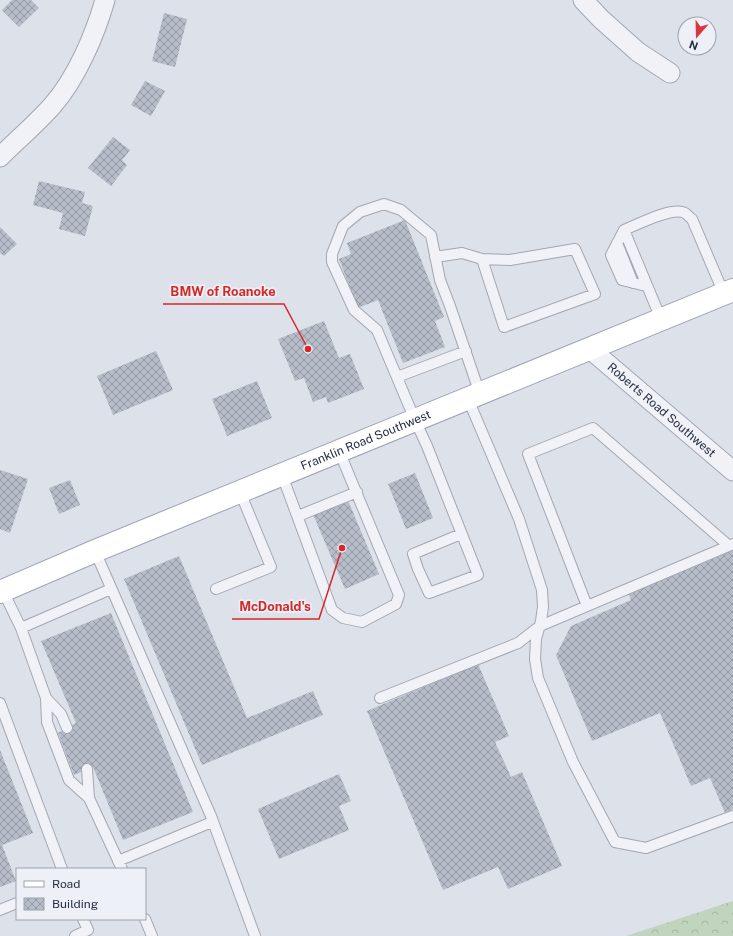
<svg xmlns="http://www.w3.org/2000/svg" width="733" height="936" font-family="'Public Sans',sans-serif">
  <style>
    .forest { fill: url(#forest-crowns) }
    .building { fill: url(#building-cross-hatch) }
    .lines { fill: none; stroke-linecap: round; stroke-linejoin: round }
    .lane-casing { stroke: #a2a7b3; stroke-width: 12 }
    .street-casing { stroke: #a2a7b3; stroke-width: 21 }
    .primary-casing { stroke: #9ca4b6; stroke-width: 24 }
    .lane { stroke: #f1f2f7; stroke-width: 10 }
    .street { stroke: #f1f2f7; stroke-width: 19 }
    .primary { stroke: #fff; stroke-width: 22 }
    .labels { text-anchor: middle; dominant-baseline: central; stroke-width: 3.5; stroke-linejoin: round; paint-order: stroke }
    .street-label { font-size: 12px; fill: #252d41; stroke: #edf0f6 }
    .leader { fill: none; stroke: #d62828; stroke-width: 1.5 }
    .callout-dot { fill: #d62828; stroke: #edf0f6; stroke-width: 1.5 }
    .callout-label { font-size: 13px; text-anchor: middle; font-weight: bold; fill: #d62828; stroke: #edf0f6; stroke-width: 3.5; stroke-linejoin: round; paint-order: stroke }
  </style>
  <defs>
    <pattern id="forest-crowns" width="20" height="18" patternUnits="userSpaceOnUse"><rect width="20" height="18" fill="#c1d4be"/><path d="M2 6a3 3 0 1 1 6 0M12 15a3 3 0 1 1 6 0" fill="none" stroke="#a6b6a4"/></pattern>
    <pattern id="building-cross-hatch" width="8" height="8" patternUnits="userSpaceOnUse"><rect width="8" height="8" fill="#b7bcc9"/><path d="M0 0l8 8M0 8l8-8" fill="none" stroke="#9599a5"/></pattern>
  </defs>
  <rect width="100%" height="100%" fill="#dde1e9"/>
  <path class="forest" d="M733,901V936H626Z"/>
  <path class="building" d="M12,0H31L39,8L19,27L2,10Z
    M164,13L187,19L175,67L152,61Z
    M145,81L165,91L151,116L131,105Z
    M113,137L130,150L122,160L127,165L111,186L88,168Z
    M39,181L85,192L82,203L93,206L85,236L59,229L63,213L33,205Z
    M405,220L444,317L435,321L445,347L403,363L378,300L358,308L339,259L351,254L347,243Z
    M0,227L17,244L4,256L0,253Z
    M324,321L339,358L350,354L364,389L328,403L326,397L313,402L304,378L295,381L278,339Z
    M156,351L173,390L113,415L97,376Z
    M257,381L272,418L227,436L212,399Z
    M0,470L28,479L10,533L0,529Z
    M415,473L433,518L406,529L388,484Z
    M70,480L80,505L59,514L49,488Z
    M347,498L379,574L345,589L312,512Z
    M733,549V809L725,813L710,778L691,786L660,713L592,741L556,655L571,626L631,600L628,593Z
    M179,556L247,718L313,691L323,715L202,765L124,579Z
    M111,613L193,812L123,840L93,767L74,775L58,733L76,723L41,641Z
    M478,664L509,736L495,742L511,777L522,772L562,866L508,889L498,867L443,890L367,711Z
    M0,750L33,833L2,845L16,881L0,887Z
    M339,774L351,801L339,806L349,830L279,859L258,809Z"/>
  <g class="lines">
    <g class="lane-casing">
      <path id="lane" d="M624,230L611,255L622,280L646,286
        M617,243L633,283
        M435,257L462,253L482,259L510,260L575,249L595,294L504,327L482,259
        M661,319L624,230C637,225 672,206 685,213C687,214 690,218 692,219L724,294
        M397,377L466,351
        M468,399L519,519L542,590L543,607L541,621L536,639L535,659L538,678L573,762L615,842L646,848L733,816
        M282,475L332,610L343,618L362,622L396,604L399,595L339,451
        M298,516L357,492
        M461,534L413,554L418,569L429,593L478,575L427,446L415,420L377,330L354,310L332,262V254L343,226L360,212L384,204L401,210L431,235L440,280L450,306L480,394
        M95,551L211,816L255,936
        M111,589L21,628L46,698L47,722L69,780L89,798L122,869
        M216,589L271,567L240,492
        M3,591L21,628
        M587,606L528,454L593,428L728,545
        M46,698L61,714L67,728
        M380,698L518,643L540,626L733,544
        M0,703L62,869
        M87,769L89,798
        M118,861L212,822
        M0,910L17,903
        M145,919L152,936
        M75,936L88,930L83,919"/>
    </g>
    <g class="street-casing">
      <g id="street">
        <path d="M583,0L601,19L638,52L670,73"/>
        <path d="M0,157C17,140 36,124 52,106C76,79 95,35 105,0"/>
        <path id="s1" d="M590,349L733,471"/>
      </g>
    </g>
    <g class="primary-casing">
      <g id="primary">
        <path id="s2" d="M0,592L95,551L733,290"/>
      </g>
    </g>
    <use href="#lane" class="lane"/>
    <use href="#street" class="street"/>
    <use href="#primary" class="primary"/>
  </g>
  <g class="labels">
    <g class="street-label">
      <text stroke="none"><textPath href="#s1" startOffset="94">Roberts Road Southwest</textPath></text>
      <text stroke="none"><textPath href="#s2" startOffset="396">Franklin Road Southwest</textPath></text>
    </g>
  </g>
  <path class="leader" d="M308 349L284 304H163M342 548L319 619H232"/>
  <g class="callout-dot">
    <circle cx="308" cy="349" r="4"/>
    <circle cx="342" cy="548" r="4"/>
  </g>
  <g class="callout-label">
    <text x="223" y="296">BMW of Roanoke</text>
    <text x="275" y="611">McDonald's</text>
  </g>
  <rect x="16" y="868" width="130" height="52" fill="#edf0f6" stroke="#9da2ae"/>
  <rect x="24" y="881" width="20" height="6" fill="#ffffff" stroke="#9da2ae"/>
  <text x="52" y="888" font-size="12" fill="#252d41">Road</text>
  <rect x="24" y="898" width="20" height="12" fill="url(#building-cross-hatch)" stroke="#9da2ae"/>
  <text x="52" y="908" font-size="12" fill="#252d41">Building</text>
  <g transform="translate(697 36) rotate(200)"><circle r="19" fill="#edf0f6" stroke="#9da2ae"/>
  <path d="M0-3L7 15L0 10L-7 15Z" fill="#db3541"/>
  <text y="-6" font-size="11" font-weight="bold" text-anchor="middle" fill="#252d41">N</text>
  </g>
</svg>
